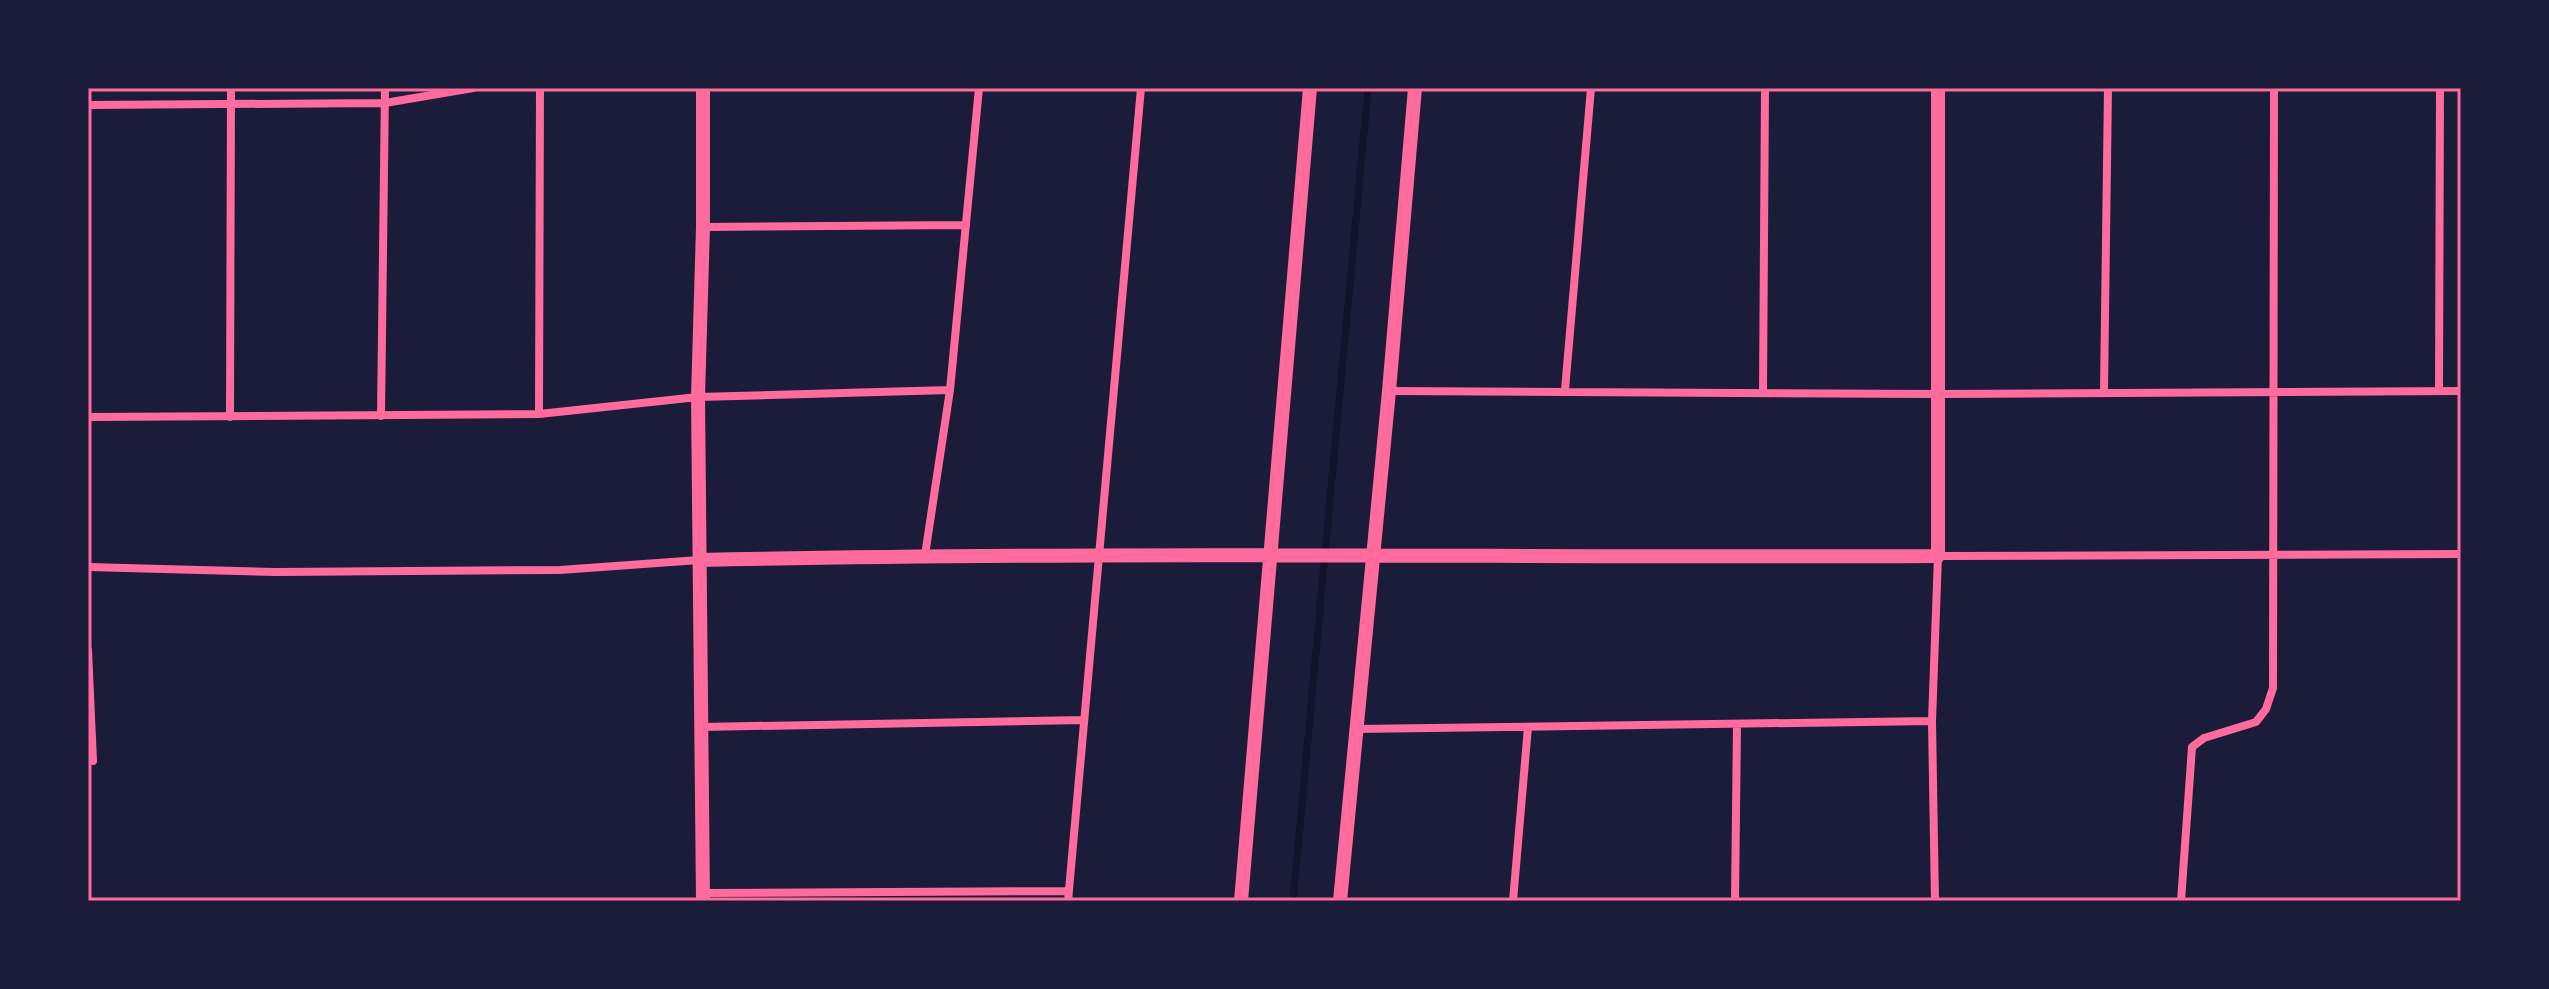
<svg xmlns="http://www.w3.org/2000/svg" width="2549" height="989" font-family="Quicksand,sans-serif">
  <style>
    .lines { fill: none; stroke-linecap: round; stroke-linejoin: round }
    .stream { stroke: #12122b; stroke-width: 7 }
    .minor { stroke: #ff6b9d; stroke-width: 8 }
    .tertiary { stroke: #ff6b9d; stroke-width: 14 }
    .neatline { fill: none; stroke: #ff6b9d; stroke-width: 3 }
  </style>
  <rect width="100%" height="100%" fill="#1b1b3a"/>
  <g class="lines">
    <path class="stream" d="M1293,901L1368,88"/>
    <path class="minor" d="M88,105L385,103L473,88
      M703,227L966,225
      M1565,390L1591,88
      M1389,391L1938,394L2461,391
      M2104,391L2108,88
      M2439,391L2440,88
      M1763,392L1765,88
      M539,414L540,88
      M381,416L385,88
      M88,417L539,414L698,397L950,390
      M230,417L231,88
      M925,555L950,390L979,88
      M88,567L276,572L560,570L699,560
      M88,650L93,761
      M702,727L1083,720
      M1355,729L1932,721
      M703,893L1069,891
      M1068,901L1141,88
      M1513,901L1528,727
      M1735,901L1737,724
      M1935,901L1932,721L1938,556L2461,554
      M2181,901L2192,747L2204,738L2256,722L2266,709L2273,688L2274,88"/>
    <path class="tertiary" d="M699,560C1112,551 1525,558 1938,556V88
      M703,901L698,397L703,227V88
      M1241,901L1310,88
      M1340,901L1389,391L1415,88"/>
  </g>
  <rect width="2549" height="989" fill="none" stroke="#1b1b3a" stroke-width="180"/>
  <rect x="90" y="90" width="2369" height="809" class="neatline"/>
</svg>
